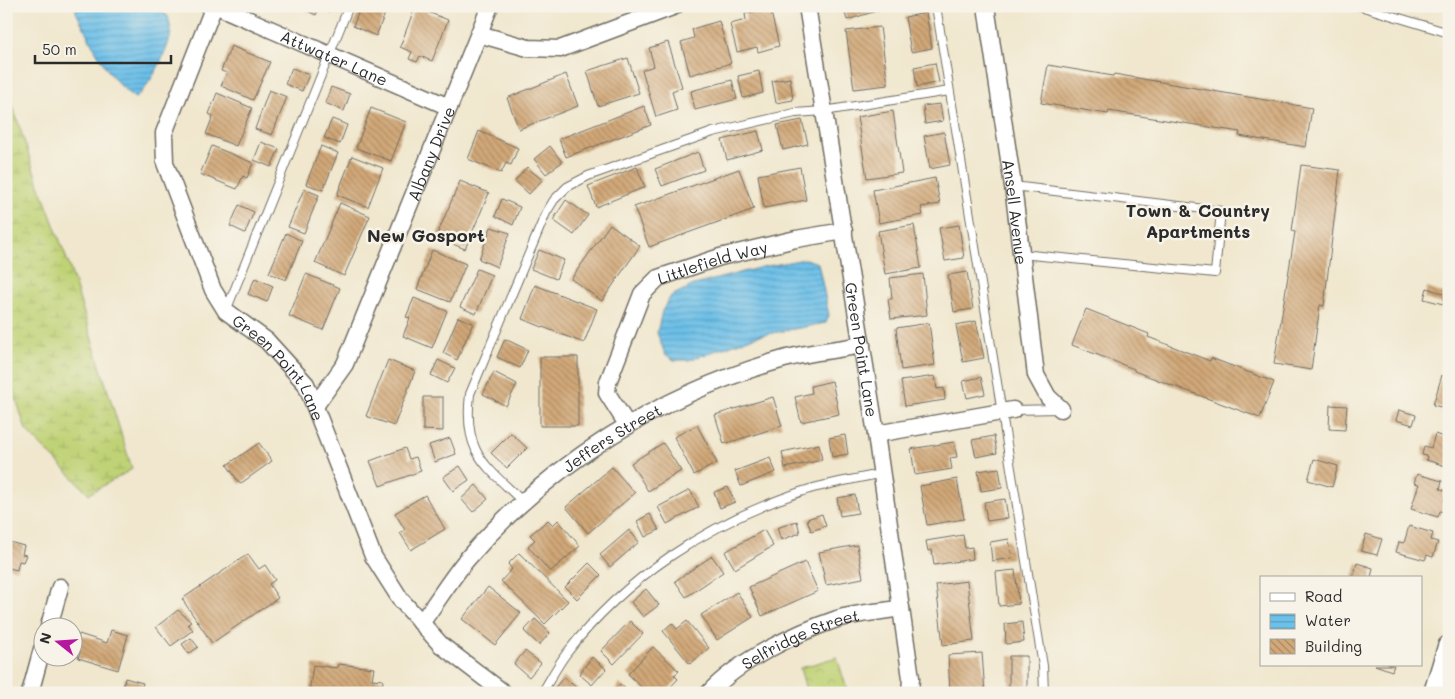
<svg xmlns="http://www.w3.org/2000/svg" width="1455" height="699" font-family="Mali,sans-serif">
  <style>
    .wetland { fill: url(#wetland-marsh); stroke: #757e50 }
    .park { fill: url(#park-crowns); stroke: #757e50 }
    .water { fill: url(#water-rules); stroke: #4c768a }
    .building { fill: url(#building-back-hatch) }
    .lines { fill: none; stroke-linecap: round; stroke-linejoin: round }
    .lane-casing { stroke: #706d64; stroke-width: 10 }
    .street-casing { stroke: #706d64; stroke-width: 19 }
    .secondary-casing { stroke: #706d64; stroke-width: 25 }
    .lane { stroke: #fff; stroke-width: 8 }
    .street { stroke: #fff; stroke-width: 16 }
    .secondary { stroke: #fff; stroke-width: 22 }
    .labels { text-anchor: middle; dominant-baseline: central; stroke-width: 5; stroke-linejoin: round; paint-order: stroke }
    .street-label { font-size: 16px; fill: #2b2b2b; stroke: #f7f3e8 }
    .neighbourhood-label { font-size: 18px; font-weight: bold; fill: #2b2b2b; stroke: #f7f3e8 }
  </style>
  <defs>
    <pattern id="wetland-marsh" width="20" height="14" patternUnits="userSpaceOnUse" patternTransform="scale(1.25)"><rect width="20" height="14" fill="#bfd275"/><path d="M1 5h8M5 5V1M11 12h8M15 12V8" fill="none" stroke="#a4b465"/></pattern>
    <pattern id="park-crowns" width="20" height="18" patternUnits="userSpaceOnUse" patternTransform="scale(1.25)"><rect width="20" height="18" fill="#bfd275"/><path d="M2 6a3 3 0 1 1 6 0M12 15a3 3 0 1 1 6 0" fill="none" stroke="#a4b465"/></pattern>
    <pattern id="water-rules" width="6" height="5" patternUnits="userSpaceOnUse" patternTransform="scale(1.25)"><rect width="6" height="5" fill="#6dc0e9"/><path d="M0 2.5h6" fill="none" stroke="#5a9cbd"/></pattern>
    <pattern id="building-back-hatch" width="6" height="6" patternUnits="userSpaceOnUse" patternTransform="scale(1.25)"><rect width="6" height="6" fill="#d1a878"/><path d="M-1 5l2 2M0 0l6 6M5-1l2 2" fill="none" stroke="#aa8963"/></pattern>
  </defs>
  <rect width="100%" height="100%" fill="#f7f3e8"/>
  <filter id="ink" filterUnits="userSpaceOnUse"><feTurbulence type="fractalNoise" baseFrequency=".02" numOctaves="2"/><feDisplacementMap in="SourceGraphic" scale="10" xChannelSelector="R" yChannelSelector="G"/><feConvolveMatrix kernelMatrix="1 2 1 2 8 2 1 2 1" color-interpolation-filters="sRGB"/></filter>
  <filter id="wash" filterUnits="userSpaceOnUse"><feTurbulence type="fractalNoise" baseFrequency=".0096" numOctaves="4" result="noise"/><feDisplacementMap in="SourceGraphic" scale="20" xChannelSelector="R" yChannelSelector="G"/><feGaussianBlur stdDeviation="1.12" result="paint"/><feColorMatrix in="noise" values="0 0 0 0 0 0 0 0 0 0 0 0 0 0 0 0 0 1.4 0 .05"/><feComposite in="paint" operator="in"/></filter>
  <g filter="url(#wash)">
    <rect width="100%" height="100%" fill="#f0e7ce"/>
    <path class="wetland" d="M6,85L33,168L69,265L132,469L89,494L26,430L6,367Z"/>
    <path class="park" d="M837,657L848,693H807L800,668Z"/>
    <path class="water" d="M76,6H152L168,16C169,21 171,28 171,32C169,50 149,88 135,98C106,78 92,43 76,12Z
      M805,259L818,263L829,315L826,323L757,336L689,360H674L665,354L657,333L662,311L671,296L694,285L762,267Z"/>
    <g id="blocks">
      <path class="building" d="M298,6H331L329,12L319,8L316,15Z
        M361,6H388L376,36L353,26Z
        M843,6H882L883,9L847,20Z
        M415,7L448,20L432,61L420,56L417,62L409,59L412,52L400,47Z
        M770,8L779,46L758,52L757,47L737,52L730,24L746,20L745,14Z
        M926,13L932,48L911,52L905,17Z
        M719,21L731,63L690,75L681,42L694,38L692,29Z
        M880,27L888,85L854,89L846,31Z
        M668,42L682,87L672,91L677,110L656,117L642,70L654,66L649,48Z
        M231,46L270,62L253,100L221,86L227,73L221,71Z
        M628,58L639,93L598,106L587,71Z
        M935,63L939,82L917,87L914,67Z
        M1048,65L1113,76L1114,74L1312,108L1306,147L1239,136L1240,132L1109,111L1108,114L1041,103Z
        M292,68L309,75L302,91L285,84Z
        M759,71L763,93L743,98L738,76Z
        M566,74L578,106L519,129L507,98Z
        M790,78L793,100L776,103L772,81Z
        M732,80L737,99L695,110L691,91Z
        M331,87L350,94L344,111L325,103Z
        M269,90L287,97L272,135L255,129Z
        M217,93L252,108L236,146L206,134L213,116L209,114Z
        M940,104L943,121L925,124L923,106Z
        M644,106L651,125L566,157L559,139Z
        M371,108L406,122L391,161L356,148Z
        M893,111L902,173L867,178L857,117Z
        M332,119L347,125L340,144L324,138Z
        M802,120L808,144L783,150L777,125Z
        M479,131L518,148L511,165L506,163L501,173L468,159Z
        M758,131L763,150L727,160L722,140Z
        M944,132L950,165L930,169L924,136Z
        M261,142L279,149L271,167L254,160Z
        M212,146L253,163L247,178L243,176L237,189L200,174Z
        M321,146L338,153L323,190L306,184Z
        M550,146L562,162L546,174L534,159Z
        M698,152L704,170L662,186L655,169Z
        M352,156L383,168L368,207L337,195Z
        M1301,165L1340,170L1324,306L1320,305L1311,370L1274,364L1295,232L1292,231Z
        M527,167L542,180L529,194L515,181Z
        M637,167L645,187L596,207L588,186Z
        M800,167L806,200L764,208L758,175Z
        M739,169L754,209L649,247L634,207Z
        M935,178L940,204L921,207L923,215L879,223L873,190Z
        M460,181L489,193L465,249L436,237Z
        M304,189L319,195L304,233L288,227Z
        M502,199L520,207L513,225L495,216Z
        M566,200L588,215L574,235L553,220Z
        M340,203L370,216L344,276L315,263Z
        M239,205L254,212L245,233L230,226Z
        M610,224L640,246L602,301L571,279Z
        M914,225L921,268L885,274L878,231Z
        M959,225L964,258L945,261L939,228Z
        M491,227L510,233L497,267L479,259Z
        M286,233L302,241L286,280L269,273Z
        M432,250L466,264L450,302L417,289Z
        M539,250L564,260L556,279L531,269Z
        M477,269L492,275L476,314L460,307Z
        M967,272L973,309L954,312L948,275Z
        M306,274L340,288L323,330L289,316Z
        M923,274L927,315L891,319L888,299H892L890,278Z
        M255,278L273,286L267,302L248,294Z
        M535,285L597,309L584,343L522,319Z
        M1427,288L1445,294L1443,304L1424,299Z
        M414,298L447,311L432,348L403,336L410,318L406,317Z
        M1086,309L1149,334L1148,337L1210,361L1211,358L1274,382L1260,418L1134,371V369L1072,345Z
        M458,317L473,323L457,360L443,353Z
        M976,321L984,358L963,362L956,325Z
        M929,323L935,365L901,370L896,328Z
        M505,339L528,350L520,368L497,357Z
        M540,357H578V426H540Z
        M388,360L415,371L394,426L366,416Z
        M438,360L455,368L447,383L431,375Z
        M494,372L517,384L506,406L483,394Z
        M1442,375L1449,377V409L1433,405Z
        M935,376L937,389L944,388L945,400L905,406L901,381Z
        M981,377L985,394L967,398L963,381Z
        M832,381L839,414L801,422L795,397L812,393L811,386Z
        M423,397H443V431L423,430Z
        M773,397L782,426L724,444L715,415Z
        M1330,405L1347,406L1345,430L1329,429Z
        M1399,410L1416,415L1413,425L1396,420Z
        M697,425L717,463L694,475L674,437Z
        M511,433L527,448L507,468L491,453Z
        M1435,434L1449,439V467L1426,460L1427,456L1422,455L1424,446L1431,448Z
        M845,435L848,454L832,457L829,438Z
        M994,436L997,453L976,457L972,440Z
        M450,438L456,454L435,462L429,445Z
        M954,442L957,457L950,458L952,469L915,475L911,449Z
        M259,443L272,461L240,484L227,465Z
        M663,443L681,471L648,491L631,463Z
        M819,444L822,460L785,468L782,452Z
        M405,448L409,459L416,457L421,471L380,486L370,461Z
        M770,458L776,472L741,486L735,471Z
        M1314,459L1338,466L1332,487L1308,480Z
        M460,466L469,480L453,491L443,477Z
        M612,467L635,493L588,533L566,507Z
        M999,468L1002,488L981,491L978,471Z
        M1417,474L1442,481L1440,489L1447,491L1444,501L1449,503L1446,513L1440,511L1438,517L1411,509L1419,484L1414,483Z
        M957,479L964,519L927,525L920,486Z
        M476,485L488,499L473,512L461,499Z
        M728,487L735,502L720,508L714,492Z
        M690,490L699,507L667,524L658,507Z
        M425,495L445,529L411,550L400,533L405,530L395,513Z
        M855,495L858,513L840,516L837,498Z
        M1005,499L1008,518L987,521L984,502Z
        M650,514L659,530L645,537L637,521Z
        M822,514L826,526L811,531L807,519Z
        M548,520L553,525L558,520L580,546L550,572L528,546L535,540L530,535Z
        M797,521L800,533L781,540L777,528Z
        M1409,526L1433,533L1431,540L1438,542L1433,557L1427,555L1425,560L1396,552L1399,542L1404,543Z
        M629,530L639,542L610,567L600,555Z
        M764,530L773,546L735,569L725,552Z
        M1366,534L1382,539L1377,555L1361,551Z
        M963,535L965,548L972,547L973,559L934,565L932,550L928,551L926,541Z
        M1009,539L1012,558L992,561L990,542Z
        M6,541L24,546L22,554L26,555L23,562L19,561L17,570L9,568L7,575Z
        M857,545L863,578L826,585L819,552Z
        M519,553L568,601L545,624L501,581L512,569L508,564Z
        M248,554L259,569L265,565L275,580L269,584L278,598L212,643L182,599Z
        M712,556L723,572L686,597L675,581Z
        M805,562L818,591L762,616L749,587Z
        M589,563L601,575L577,599L565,587Z
        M1357,563L1373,568L1371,578H1353Z
        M1015,570L1019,604L999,606L996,572Z
        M967,581L974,641L943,645L936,585Z
        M488,587L521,613L495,645L462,619Z
        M646,589L659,605L643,617L631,602Z
        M737,592L753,617L717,640L701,615Z
        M178,610L191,622L188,624L193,630L171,646L156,627Z
        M535,619L550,633L539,645L524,631Z
        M630,621L643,634L614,664L601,651Z
        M687,621L709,648L690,664L663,631L672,623L677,629Z
        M1022,622L1024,642L1006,644L1005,624Z
        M111,630L128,635L118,670L78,658L80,652L74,651L79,634L107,643Z
        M191,638L198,647L189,654L182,644Z
        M653,647L679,671L674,675L678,679L665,693H648L628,674Z
        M525,651L541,663L529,677L514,664Z
        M982,653L985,693H950L948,655Z
        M1009,656H1027V692H1009Z
        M592,657L606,669L592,685L579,674Z
        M338,664L374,668L372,679L383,680L382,693H309L313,665L337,668Z
        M1375,665H1394L1392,671Z
        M564,677L580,691L579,693L551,692Z
        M125,678L143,683L140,693L122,692Z
        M620,684L630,693H612Z"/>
    </g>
  </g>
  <g filter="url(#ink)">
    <use href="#blocks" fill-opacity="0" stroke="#706d64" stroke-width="1"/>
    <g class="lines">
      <g class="lane-casing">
        <path id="lane" d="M936,6L1043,666L1044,693
          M1360,6L1449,33
          M1013,186L1221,211L1215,273L1021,254
          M226,311L349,6
          M1013,410L1059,409
          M523,502C484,464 463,453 470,394L546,213L554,200L567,187L588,176L713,132L795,113L824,111L949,91
          M542,693C550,680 557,666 566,654C625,577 709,523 800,492C826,483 855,480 882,473"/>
      </g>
      <g class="street-casing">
        <g id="street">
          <path id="s1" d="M214,6L164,133L165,163L213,290L226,311L267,341L306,384L373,556L401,600L441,645L504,693"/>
          <path id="s2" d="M217,6L449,107"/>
          <path id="s3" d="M807,6L876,434L911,678L910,693"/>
          <path id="s4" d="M986,6L1013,186L1036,375L1048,397L1061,409"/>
          <path d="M479,34L528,48L560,49L675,6"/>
          <path id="s5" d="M315,406L345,364L490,6"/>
          <path id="s6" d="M628,426L607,393L608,382L642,294L658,278L720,257L796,239L844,231"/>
          <path d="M876,434L1013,410"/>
          <path id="s7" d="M421,623C437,602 451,578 468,558C550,463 662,393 784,359C809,352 836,350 862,345"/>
          <path d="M49,626L60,587"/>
          <path d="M30,693L42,649"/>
          <path id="s8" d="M709,693C739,660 796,633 837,619C857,613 881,612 901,608"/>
        </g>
      </g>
      <g class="secondary-casing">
        <path id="secondary" d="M1435,693L1449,647"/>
      </g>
      <use href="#lane" class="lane"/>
      <use href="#street" class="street"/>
      <use href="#secondary" class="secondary"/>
    </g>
  </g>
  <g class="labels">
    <g class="street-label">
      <text stroke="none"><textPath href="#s2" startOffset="128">Attwater Lane</textPath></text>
      <text stroke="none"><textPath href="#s5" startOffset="279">Albany Drive</textPath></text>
      <text stroke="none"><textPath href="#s4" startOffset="208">Ansell Avenue</textPath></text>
      <text stroke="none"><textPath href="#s6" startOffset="224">Littlefield Way</textPath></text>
      <text stroke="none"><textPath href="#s3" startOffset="348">Green Point Lane</textPath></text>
      <text stroke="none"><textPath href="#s1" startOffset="406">Green Point Lane</textPath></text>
      <text stroke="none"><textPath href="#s7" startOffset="269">Jeffers Street</textPath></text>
      <text stroke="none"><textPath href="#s8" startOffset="108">Selfridge Street</textPath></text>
    </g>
    <g class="neighbourhood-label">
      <text x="1198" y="210">Town &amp; Country<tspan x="1198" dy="21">Apartments</tspan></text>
      <text x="426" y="235">New Gosport</text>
    </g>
  </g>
  <rect width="1455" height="699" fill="none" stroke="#f7f3e8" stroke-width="25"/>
  <rect x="1260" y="576" width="162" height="90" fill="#f7f3e8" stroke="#a5a39c"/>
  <rect x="1270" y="593" width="25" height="8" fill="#ffffff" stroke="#a5a39c"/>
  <text x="1305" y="602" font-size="15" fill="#2b2b2b">Road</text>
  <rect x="1270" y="614" width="25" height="15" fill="url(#water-rules)" stroke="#a5a39c"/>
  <text x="1305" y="626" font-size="15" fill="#2b2b2b">Water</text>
  <rect x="1270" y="639" width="25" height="15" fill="url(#building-back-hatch)" stroke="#a5a39c"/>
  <text x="1305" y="652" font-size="15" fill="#2b2b2b">Building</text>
  <g transform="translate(58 642) rotate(287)"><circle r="24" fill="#f7f3e8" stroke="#a5a39c"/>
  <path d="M0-4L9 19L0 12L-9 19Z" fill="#b5179e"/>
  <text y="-8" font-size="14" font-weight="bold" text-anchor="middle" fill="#2b2b2b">N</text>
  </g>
  <path d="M35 55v8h136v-8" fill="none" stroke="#2b2b2b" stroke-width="2.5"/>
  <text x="42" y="55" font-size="15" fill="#2b2b2b" stroke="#f7f3e8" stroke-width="4" paint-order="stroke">50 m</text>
</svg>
